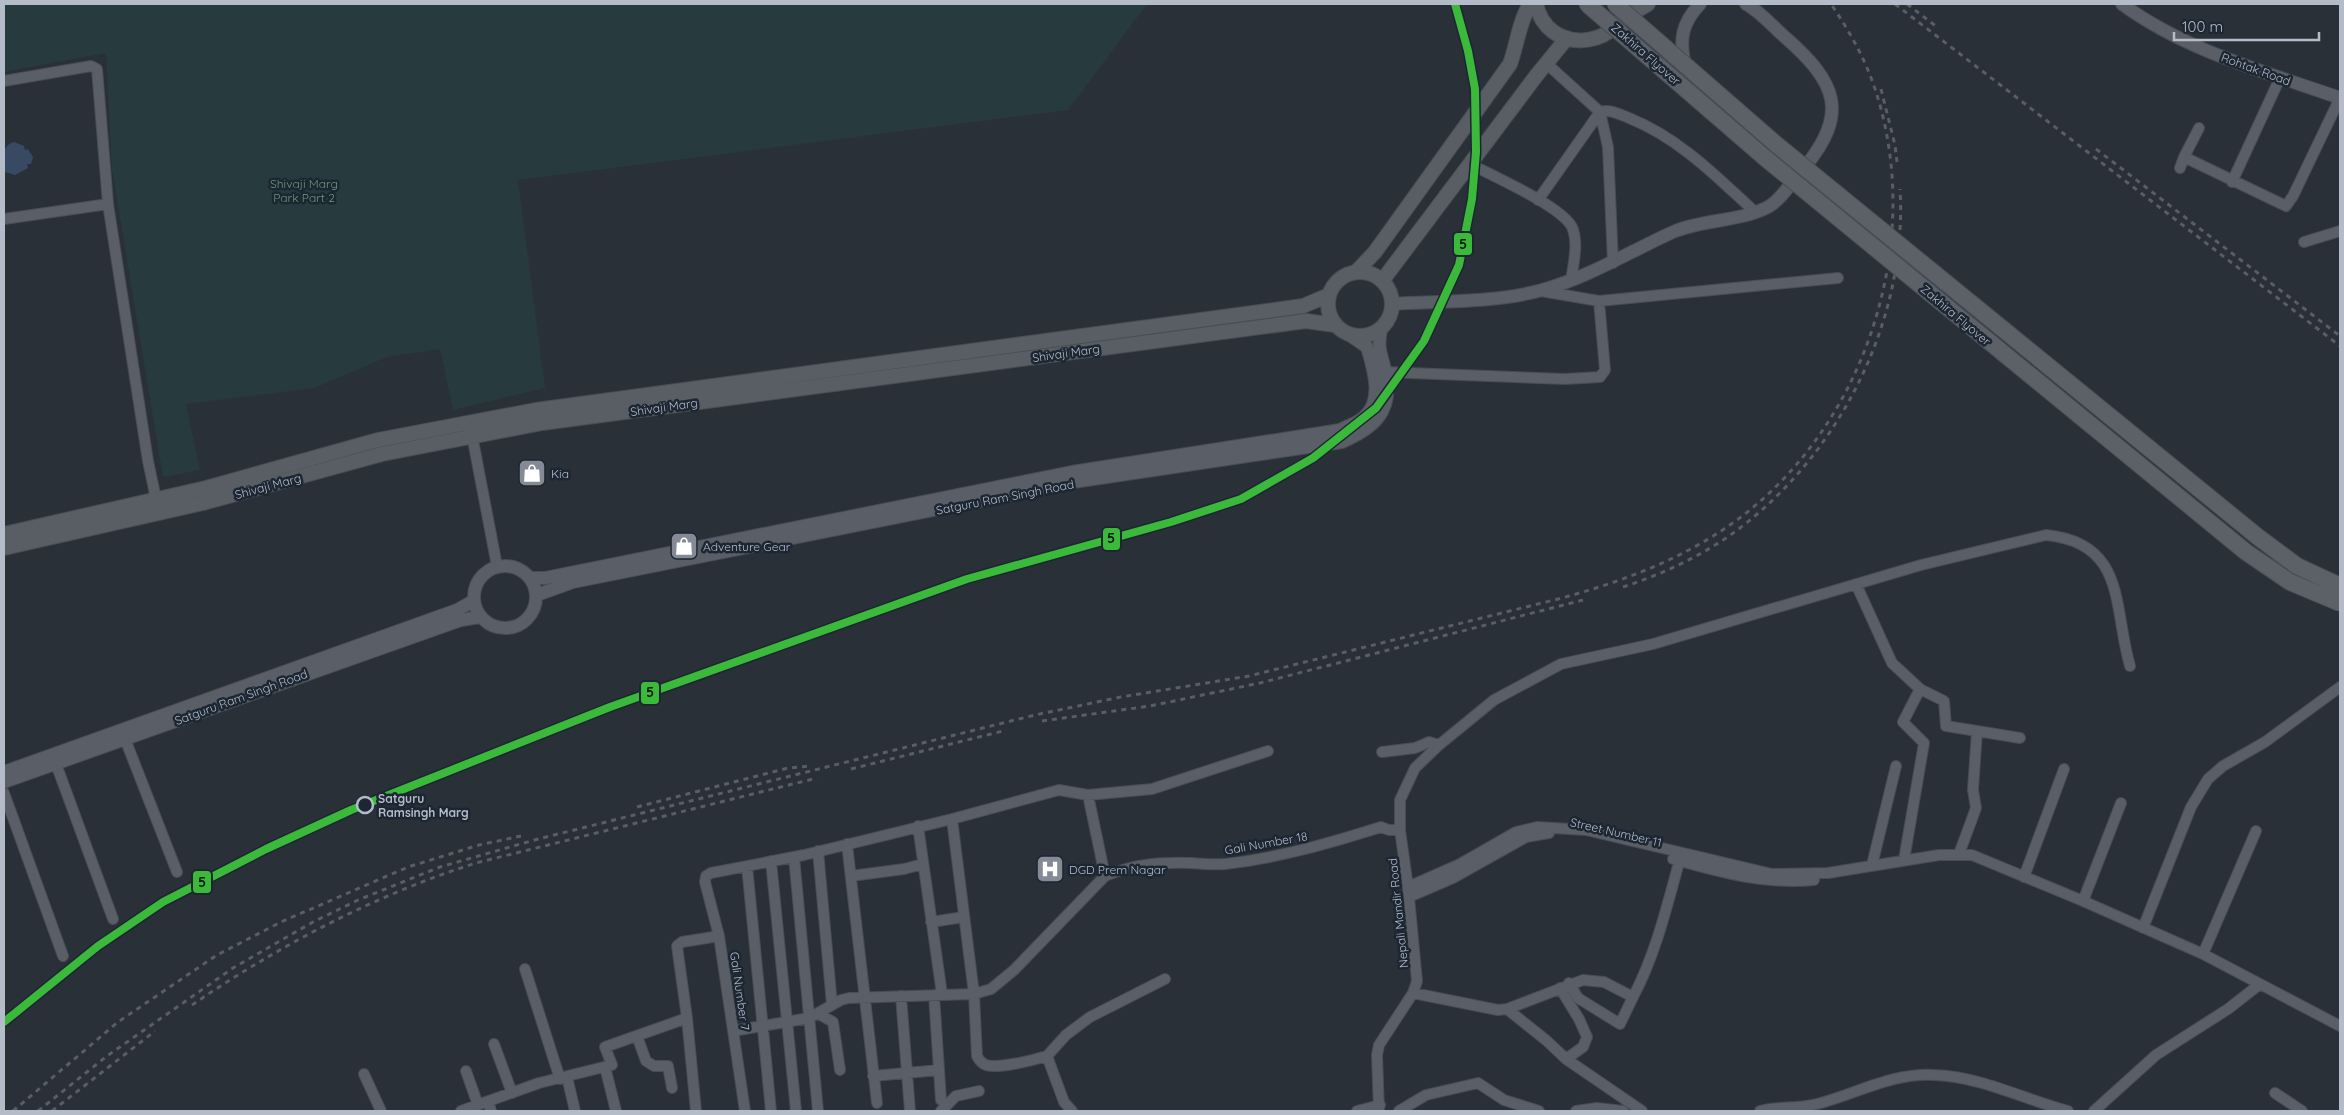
<svg xmlns="http://www.w3.org/2000/svg" width="2344" height="1115" font-family="Quicksand,sans-serif">
  <style>
    .green { fill: #273a3e }
    .water { fill: #384963 }
    .lines { fill: none; stroke-linecap: round; stroke-linejoin: round }
    .minor-casing { stroke: #484c53; stroke-width: 12 }
    .tertiary-casing { stroke: #484c53; stroke-width: 14 }
    .secondary-casing { stroke: #484c53; stroke-width: 16 }
    .minor { stroke: #5a5e66; stroke-width: 10 }
    .tertiary { stroke: #5a5e66; stroke-width: 12 }
    .secondary { stroke: #595d64; stroke-width: 14 }
    .rail { stroke: #595d64; stroke-width: 3; stroke-dasharray: 5 5; stroke-linecap: butt }
    .primary-bridge-casing { stroke: #484c55; stroke-width: 18; stroke-linecap: butt }
    .primary-bridge { stroke: #5c6168; stroke-width: 16 }
    .metro-1-casing { stroke: #1d2633; stroke-width: 11 }
    .metro-1 { stroke: #3ab93a; stroke-width: 8 }
    .stop-dot { fill: #1d2633; stroke: #b4bcc9; stroke-width: 2.5 }
    .labels { text-anchor: middle; dominant-baseline: central; stroke-width: 5; stroke-linejoin: round; paint-order: stroke }
    .street-label { font-size: 12px; fill: #b4bcc9; stroke: #1d2633 }
    .park-label { font-size: 12px; fill: #6b9a76; stroke: #1d2633 }
    .poi-label { font-size: 12px; fill: #b4bcc9; stroke: #1d2633; text-anchor: start }
    .stop-label { font-size: 12px; font-weight: bold; fill: #b4bcc9; stroke: #1d2633; text-anchor: start }
    .line-badge { stroke: #1d2633; stroke-width: 2 }
    .pale-badge-label { font-size: 14px; text-anchor: middle; font-weight: bold; fill: #111 }
  </style>
  <rect width="100%" height="100%" fill="#2a3038"/>
  <path class="green" d="M4,4H1147L1068,110L518,180L545,388L453,410L440,349L387,357L314,388L186,404L200,470L163,477L112,169L106,53L4,72Z"/>
  <path class="water" d="M14,142L24,146L25,150L28,149L33,157L31,164H27L28,168L15,175L5,172C2,161 1,145 14,142Z"/>
  <g class="lines">
    <g class="minor-casing">
      <path id="minor" d="M1547,64L1600,112L1608,147L1613,263
        M4,81L91,66L97,69L108,204
        M2184,157L2199,128
        M1470,164C1493,176 1561,206 1572,227C1579,243 1573,265 1571,281
        M2180,168L2184,157L2286,206L2293,196L2340,98
        M2232,182L2280,78
        M1538,200L1600,112C1610,109 1619,114 1629,118C1679,138 1716,176 1755,212
        M4,219L108,204L148,461L156,499
        M2304,242L2340,231
        M1541,291L1599,301L1838,278
        M1385,372L1565,379L1600,377L1605,370L1599,301
        M471,430L497,566
        M1856,584L1892,663L1920,689L1944,701L1946,726L1977,731
        M125,739L177,872
        M1382,752L1415,748L1429,742L1439,745
        M56,764L113,919
        M4,793L63,956
        M1088,795L1105,876
        M952,819L974,994L977,1056C979,1060 981,1063 986,1065C998,1069 1034,1060 1047,1056
        M918,826L942,994
        M847,844L877,1103
        M818,851L832,1005
        M1959,854L1976,808L1973,790L1977,731L2020,738
        M794,857L818,1111
        M1673,859C1719,872 1766,885 1814,880
        M1904,860L1924,743L1903,722L1920,689
        M771,861L796,1111
        M1872,865L1896,766
        M747,866L771,1111
        M851,876L904,869L923,864
        M2024,877L2064,769
        M1408,887L1460,864L1516,832L1537,827L1586,830L1772,874L1828,873L1939,855H1972L2083,901L2203,954L2340,1026
        M1409,897L1453,878L1526,837L1549,833
        M2083,901L2121,803
        M931,922L964,917
        M2143,928L2191,807L2208,779L2223,766L2265,742L2340,687
        M2203,954L2256,831
        M525,969L560,1079
        M1569,983L1578,998L1620,1024L1633,997
        M1560,988L1579,1019L1587,1037L1583,1047L1566,1059
        M1413,993L1498,1010L1507,1009L1583,980L1604,982L1633,997C1656,954 1668,902 1681,855
        M934,995L941,1100
        M901,996L910,1111
        M1507,1009L1547,1041L1566,1059L1642,1111
        M819,1014L833,1022L840,1070
        M687,1018L696,1111
        M733,1031L809,1018L841,1000L849,998L974,994L991,989L1014,970L1105,876C1134,864 1160,862 1191,863C1202,864 1214,865 1225,864C1279,858 1330,843 1381,827L1389,830H1400
        M637,1036L646,1061L654,1066H668L672,1088
        M494,1044L512,1093
        M605,1067L616,1111
        M466,1071L478,1105
        M364,1074L381,1111
        M873,1076L939,1070
        M567,1077L575,1111
        M2275,1093L2302,1111
        M488,1101L491,1111
        M461,1111L539,1083L612,1065L605,1047L687,1018L677,946L682,942L719,936
        M745,1111L719,936L705,882L706,876L711,873L804,855L952,819L1059,790L1088,795L1152,789L1268,751
        M941,1111L956,1096L979,1091
        M1072,1111L1064,1102L1047,1056L1066,1035L1090,1017L1165,979
        M1357,1111L1380,1105
        M1379,1111L1377,1055L1379,1045L1413,993L1417,981L1408,887L1400,830V800L1415,768L1439,745L1494,700L1561,664L1653,644L1921,565L2046,535C2127,543 2113,608 2130,666
        M1399,1111L1426,1095L1478,1083L1504,1100L1539,1111
        M1576,1111L1597,1108L1623,1111
        M1760,1111C1778,1106 1798,1109 1817,1104C1856,1094 1893,1072 1935,1075C1982,1077 2023,1099 2068,1111
        M2094,1111L2156,1055L2228,1009L2260,984"/>
    </g>
    <g class="tertiary-casing">
      <path id="tertiary" d="M2122,4C2186,51 2266,72 2340,98
        M1685,65C1679,39 1682,23 1700,4
        M1392,304C1441,301 1495,303 1542,290C1589,277 1629,252 1673,232C1703,219 1739,222 1768,207C1782,199 1793,180 1804,168C1850,113 1836,82 1786,38C1773,27 1761,12 1746,4
        M474 597a31 31 0 1 1 62 0a31 31 0 1 1-62 0Z
        M530,578H545L1072,472L1340,430C1347,426 1358,423 1364,417C1384,400 1373,368 1367,347L1348,334
        M537,595L573,582L1073,482L1342,442C1374,428 1393,412 1386,374C1382,355 1377,350 1381,329
        M4,772L457,610L473,601
        M4,782L461,620L480,617"/>
    </g>
    <g class="secondary-casing">
      <path id="secondary" d="M1536,4C1547,54 1615,51 1629,4
        M1622,19L1648,4
        M1356,272L1375,252L1510,64C1517,45 1519,22 1530,4
        M1328 304a32 32 0 1 1 64 0a32 32 0 1 1-64 0Z
        M1382,281L1536,76L1567,38
        M4,534L206,488L378,440L536,410L1303,306L1329,295
        M4,548L203,503L382,454L542,423L1306,321L1335,325"/>
    </g>
    <use href="#minor" class="minor"/>
    <use href="#tertiary" class="tertiary"/>
    <use href="#secondary" class="secondary"/>
    <path class="rail" d="M1895,4L2340,346
      M1907,4L1937,27
      M1881,89L1895,145L1897,162
      M2096,149L2340,336
      M1623,587C1660,575 1697,558 1729,536C1837,460 1908,322 1900,189
      M1042,721L1150,706L1260,683L1583,600
      M851,769L1003,731
      M637,807L788,768L810,766
      M192,1005C280,945 375,895 476,863L817,778
      M13,1111L118,1022L217,955L281,922L408,867L479,845L521,836
      M38,1111L107,1056L233,968L313,922L358,900L440,867L538,839L1035,715L1121,697L1249,676L1558,599C1633,579 1707,550 1765,497C1876,396 1923,225 1873,83C1863,55 1848,29 1831,4
      M52,1111L155,1031"/>
    <g class="primary-bridge-casing">
      <path id="primary-bridge" d="M1587,4L1764,157L2246,552L2290,582L2340,603
        M1615,4L1777,145L2258,537L2297,566L2340,586"/>
    </g>
    <use href="#primary-bridge" class="primary-bridge"/>
    <g class="metro-1-casing">
      <path id="metro-1" d="M4,1022L98,946L163,902L266,849L351,810L610,707L967,579L1171,522L1241,499L1313,458L1376,408L1424,341L1459,265L1472,199L1476,152L1475,89L1468,51L1455,4"/>
    </g>
    <use href="#metro-1" class="metro-1"/>
  </g>
  <defs>
    <g id="shop-square" transform="scale(1.4375)"><rect x="-9" y="-9" width="18" height="18" rx="4" fill="#848b96" stroke="#1d2633"/><path d="M-5-2.5h2.3a2.7 3.5 0 0 1 5.4 0H5L5.5 6h-11ZM-1.5-2.5h3a1.5 2.3 0 0 0-3 0Z" fill="#fff"/></g>
    <g id="hospital-square" transform="scale(1.4375)"><rect x="-9" y="-9" width="18" height="18" rx="4" fill="#848b96" stroke="#1d2633"/><path d="M-5-5h3v3.5h4V-5h3V5h-3V1.5h-4V5h-3Z" fill="#fff"/></g>
  </defs>
  <g fill-rule="evenodd">
    <use href="#shop-square" x="532" y="473"/>
    <use href="#shop-square" x="684" y="546"/>
    <use href="#hospital-square" x="1050" y="869"/>
  </g>
  <circle class="stop-dot" cx="365" cy="805" r="8"/>
  <g class="labels">
    <g class="street-label">
      <text transform="translate(1646 54) rotate(41)">Zakhira Flyover</text>
      <text transform="translate(2256 69) rotate(20)">Rohtak Road</text>
      <text transform="translate(1956 315) rotate(40)">Zakhira Flyover</text>
      <text transform="translate(1066 353) rotate(-8)">Shivaji Marg</text>
      <text transform="translate(664 407) rotate(-8)">Shivaji Marg</text>
      <text transform="translate(268 486) rotate(-15)">Shivaji Marg</text>
      <text transform="translate(1005 497) rotate(-11)">Satguru Ram Singh Road</text>
      <text transform="translate(241 697) rotate(-20)">Satguru Ram Singh Road</text>
      <text transform="translate(1616 832) rotate(13)">Street Number 11</text>
      <text transform="translate(1266 843) rotate(-10)">Gali Number 18</text>
      <text transform="translate(1398 913) rotate(-96)">Nepali Mandir Road</text>
      <text transform="translate(740 991) rotate(82)">Gali Number 7</text>
    </g>
    <g class="park-label">
      <text x="304" y="183">Shivaji Marg<tspan x="304" dy="14">Park Part 2</tspan></text>
    </g>
    <g class="poi-label">
      <text x="551" y="473">Kia</text>
      <text x="703" y="546">Adventure Gear</text>
      <text x="1069" y="869">DGD Prem Nagar</text>
    </g>
    <g class="stop-label">
      <text x="378" y="798">Satguru<tspan x="378" dy="14">Ramsingh Marg</tspan></text>
    </g>
  </g>
  <g class="line-badge">
    <rect x="1453" y="232" width="20" height="24" rx="5" fill="#3ab93a"/>
    <rect x="1102" y="527" width="19" height="24" rx="5" fill="#3ab93a"/>
    <rect x="640" y="681" width="20" height="24" rx="5" fill="#3ab93a"/>
    <rect x="192" y="870" width="20" height="24" rx="5" fill="#3ab93a"/>
  </g>
  <g class="pale-badge-label">
    <text x="1463" y="249">5</text>
    <text x="1111" y="543">5</text>
    <text x="650" y="697">5</text>
    <text x="202" y="887">5</text>
  </g>
  <rect width="2344" height="1115" fill="none" stroke="#b4bcc9" stroke-width="10"/>
  <path d="M2174 32v8h145v-8" fill="none" stroke="#b4bcc9" stroke-width="2.5"/>
  <text x="2182" y="32" font-size="15" fill="#b4bcc9" stroke="#1d2633" stroke-width="4" paint-order="stroke">100 m</text>
</svg>
